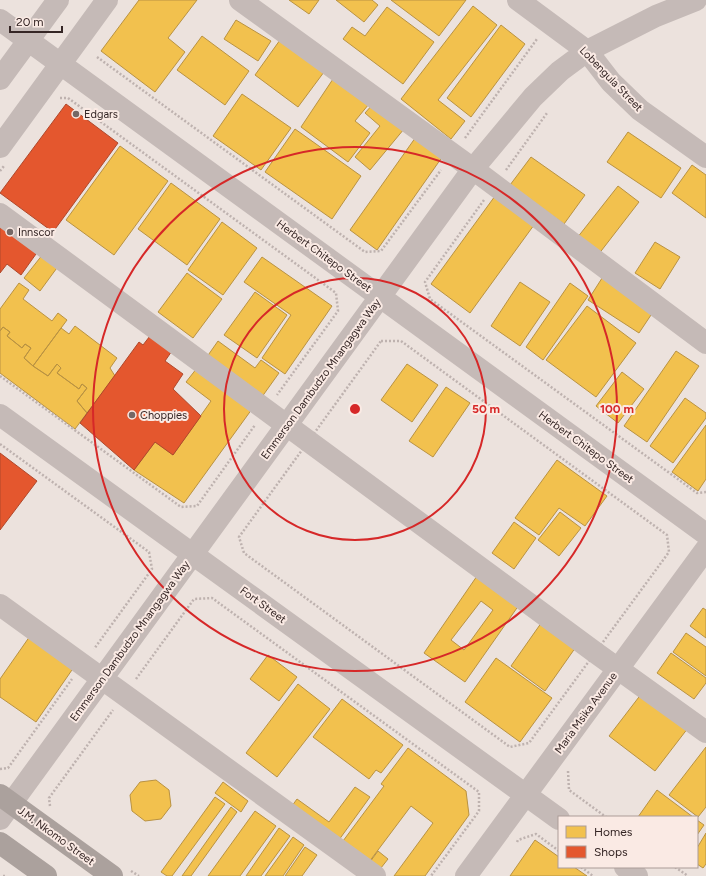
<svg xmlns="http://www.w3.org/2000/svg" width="706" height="876" font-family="Figtree,sans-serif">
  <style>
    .homes { fill: #f2c14e; stroke: #b99242; fill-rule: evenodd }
    .shops { fill: #e4572e; stroke: #b0482b }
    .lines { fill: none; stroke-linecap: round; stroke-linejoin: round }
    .path { stroke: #beb2af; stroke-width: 2.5; stroke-dasharray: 2 2; stroke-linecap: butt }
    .minor { stroke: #c5bab7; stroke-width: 22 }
    .highway { stroke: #aba19d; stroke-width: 22 }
    .ring { fill: none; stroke: #d62828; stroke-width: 2 }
    .poi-dot { fill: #756865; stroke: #faeae4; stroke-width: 1.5 }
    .labels { text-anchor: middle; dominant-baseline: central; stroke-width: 4; stroke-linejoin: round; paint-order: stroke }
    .street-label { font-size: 11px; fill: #352625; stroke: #faeae4 }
    .poi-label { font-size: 11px; fill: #352625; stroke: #faeae4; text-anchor: start }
    .centre { fill: #d62828; stroke: #faeae4; stroke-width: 2 }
    .ring-label { font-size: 12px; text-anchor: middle; font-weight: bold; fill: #d62828; stroke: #faeae4; stroke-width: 4; stroke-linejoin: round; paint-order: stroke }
  </style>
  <rect width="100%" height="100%" fill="#ece2dd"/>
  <path class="homes" d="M139,0H197L168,38L185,52L155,92L101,51Z
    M289,0H319L309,14Z
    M336,0H372L378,5L364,22Z
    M391,0H466L439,36Z
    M473,6L497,25L438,100L465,121L451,139L401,99Z
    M387,7L434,42L403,84L343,39L352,27L365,36Z
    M236,20L271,41L258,61L224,39Z
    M501,25L525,44L471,117L447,98Z
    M202,36L249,71L225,105L177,70Z
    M280,40L324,72L298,107L255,75Z
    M335,76L369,104L355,121L370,133L348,162L301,127Z
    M242,94L291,128L261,170L213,136Z
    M373,104L404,129L370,170L355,157L380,126L365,113Z
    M295,129L361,176L332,219L265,172Z
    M628,132L681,168L661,198L607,162Z
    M418,134L445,153L377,250L350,230Z
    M120,146L168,181L114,255L66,220Z
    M531,157L585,195L564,224L510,185Z
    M692,165L706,175V218L672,193Z
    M171,183L220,219L187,265L138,229Z
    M618,186L639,202L598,255L577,238Z
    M495,196L534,225L470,313L431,284Z
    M222,222L257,248L223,295L188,270Z
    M655,242L680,257L660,289L635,273Z
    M47,249L62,261L40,291L24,278Z
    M262,257L332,306L285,374L262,358L291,315L244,282Z
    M187,273L222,299L193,338L158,312Z
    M604,275L655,309L639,333L588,300Z
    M520,282L550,302L520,346L491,326Z
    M19,283L29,290L23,299L52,321L58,313L67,320L33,366L24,358L31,348L25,344L22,348L7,336L10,332L3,327L0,331V309Z
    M570,283L588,296L543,360L526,347Z
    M255,292L287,315L257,358L224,335Z
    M587,306L636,343L596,397L546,360Z
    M75,326L117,358L110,368L115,376L87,413L77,401L87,388L82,384L79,389L57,373L61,368L57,364L48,376L33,366L61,328L69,334Z
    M3,327L10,332L7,336L22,348L25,344L31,348L24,358L33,366L48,376L57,364L61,368L57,373L79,389L82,384L87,388L77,401L87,413L75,429L0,373V331Z
    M218,341L255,368L261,360L279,373L259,401L204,361Z
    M676,351L699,366L647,442L624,426Z
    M407,364L438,385L412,422L381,400Z
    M197,368L252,409L184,503L134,470L155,442L173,455L211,401L186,382Z
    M622,372L644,389L618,423L596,406Z
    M446,387L470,403L433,457L409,441Z
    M685,398L706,413V418L673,463L650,446Z
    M706,425V479L698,491L672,472Z
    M557,460L607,496L585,526L559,508L539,535L515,518Z
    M560,512L581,528L559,556L538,540Z
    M514,522L536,538L514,569L492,553Z
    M477,576L519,605L465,682L424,653ZM481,601L493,610L464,650L451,640Z
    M703,608L706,610V638L690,626Z
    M544,619L578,644L545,691L511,666Z
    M686,633L706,647V676L673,652Z
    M30,636L74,667L36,722L0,697V679Z
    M671,653L706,678V683L694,699L657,673Z
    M268,655L297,677L279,701L250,679Z
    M496,658L552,698L520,742L465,702Z
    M298,684L330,709L277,777L246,753Z
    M642,693L688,728L655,771L609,736Z
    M342,699L403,745L381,773L376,770L369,779L313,737Z
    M706,747V807L698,817L669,795Z
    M408,748L466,791L469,815L425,876H394L433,823L411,806L366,866L340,845L384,786L381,784Z
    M156,780L169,790L171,806L161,819L145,821L132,811L130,795L140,782Z
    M223,782L248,801L241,812L215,793Z
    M355,787L370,797L336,844L289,810L297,799L329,822Z
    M657,790L693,817H638Z
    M215,797L225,804L172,876H167L161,872Z
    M231,807L237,812L191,876H182Z
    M255,811L276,826L240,876H208Z
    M697,820L704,825L697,835Z
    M279,828L290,836L261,876H246Z
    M706,833V864L703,868L697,864V848Z
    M293,837L304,845L283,876H265Z
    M535,840L559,857V867H574L587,876H510Z
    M305,847L317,855L302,876H285Z
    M378,851L388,859L377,873L367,866Z"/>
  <path class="shops" d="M66,104L118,143L53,232L0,193Z
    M0,217L41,247L21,275L7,264L0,273Z
    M153,332L174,348L165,361L183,374L173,389L201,416L173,455L155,442L134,470L80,423L139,342L143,345Z
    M0,453L37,481L0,530Z"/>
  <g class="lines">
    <path class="path" d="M97,57L365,252L381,251L441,170
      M60,98H68L336,293L338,311L277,395
      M465,138L537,39
      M506,170L547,113
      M0,171L4,166
      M484,200L425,282L430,299L697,493L706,492
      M381,341H401L667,535L669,552L529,743L510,747L244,553L239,537Z
      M0,376L181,507L197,506L255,425
      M0,444L149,552L152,569L94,649
      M136,679L194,599L212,598L479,792V811L431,876
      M0,769L8,768L72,679
      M568,771L569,790L606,817
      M50,806L49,798L113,710
      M517,842L518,840L536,834L559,851
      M581,867L593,876
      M675,867L688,876
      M131,871L139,876
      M3,876H6"/>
    <path class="minor" d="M240,0L473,169L706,343
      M518,0L587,51L611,82L640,110L706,157
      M0,20L706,534
      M0,79L58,0
      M0,147L107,0
      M0,214L596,653L706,732
      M0,415L559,819
      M0,605L375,876
      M0,819L473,169L533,97L560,71L587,51L656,16L696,0
      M625,867L637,876
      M466,876L706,549"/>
    <path class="highway" d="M0,795L112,876
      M0,843L46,876"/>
  </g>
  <g class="ring">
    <circle cx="355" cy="409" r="131"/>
    <circle cx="355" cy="409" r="262"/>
  </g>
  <g class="poi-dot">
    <circle cx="76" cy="114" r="4"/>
    <circle cx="10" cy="232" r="4"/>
    <circle cx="132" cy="415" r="4"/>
  </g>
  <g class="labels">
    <g class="street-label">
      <text transform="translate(611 79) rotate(46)">Lobengula Street</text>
      <text transform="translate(324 256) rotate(36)">Herbert Chitepo Street</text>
      <text transform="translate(321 379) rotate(-54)">Emmerson Dambudzo Mnangagwa Way</text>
      <text transform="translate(586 447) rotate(36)">Herbert Chitepo Street</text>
      <text transform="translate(263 605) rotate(36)">Fort Street</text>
      <text transform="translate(130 641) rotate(-54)">Emmerson Dambudzo Mnangagwa Way</text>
      <text transform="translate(586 713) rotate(-54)">Maria Msika Avenue</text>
      <text transform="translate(56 836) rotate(36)">J.M. Nkomo Street</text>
    </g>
    <g class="poi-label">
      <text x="84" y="114">Edgars</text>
      <text x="18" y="232">Innscor</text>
      <text x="140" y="415">Choppies</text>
    </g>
  </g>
  <circle cx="355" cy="409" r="6" class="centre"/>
  <g class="ring-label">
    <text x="486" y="413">50 m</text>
    <text x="617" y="413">100 m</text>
  </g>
  <rect x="558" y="816" width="140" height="52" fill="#faeae4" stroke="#ab9c98"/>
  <rect x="566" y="826" width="20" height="12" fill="#f2c14e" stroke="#ab9c98"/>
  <text x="594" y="836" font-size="12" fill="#352625">Homes</text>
  <rect x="566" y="846" width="20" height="12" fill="#e4572e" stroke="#ab9c98"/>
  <text x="594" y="856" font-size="12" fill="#352625">Shops</text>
  <path d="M10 26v6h52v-6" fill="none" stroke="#352625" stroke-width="2"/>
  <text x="16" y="26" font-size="12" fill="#352625" stroke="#faeae4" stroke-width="3" paint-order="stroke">20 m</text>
</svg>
